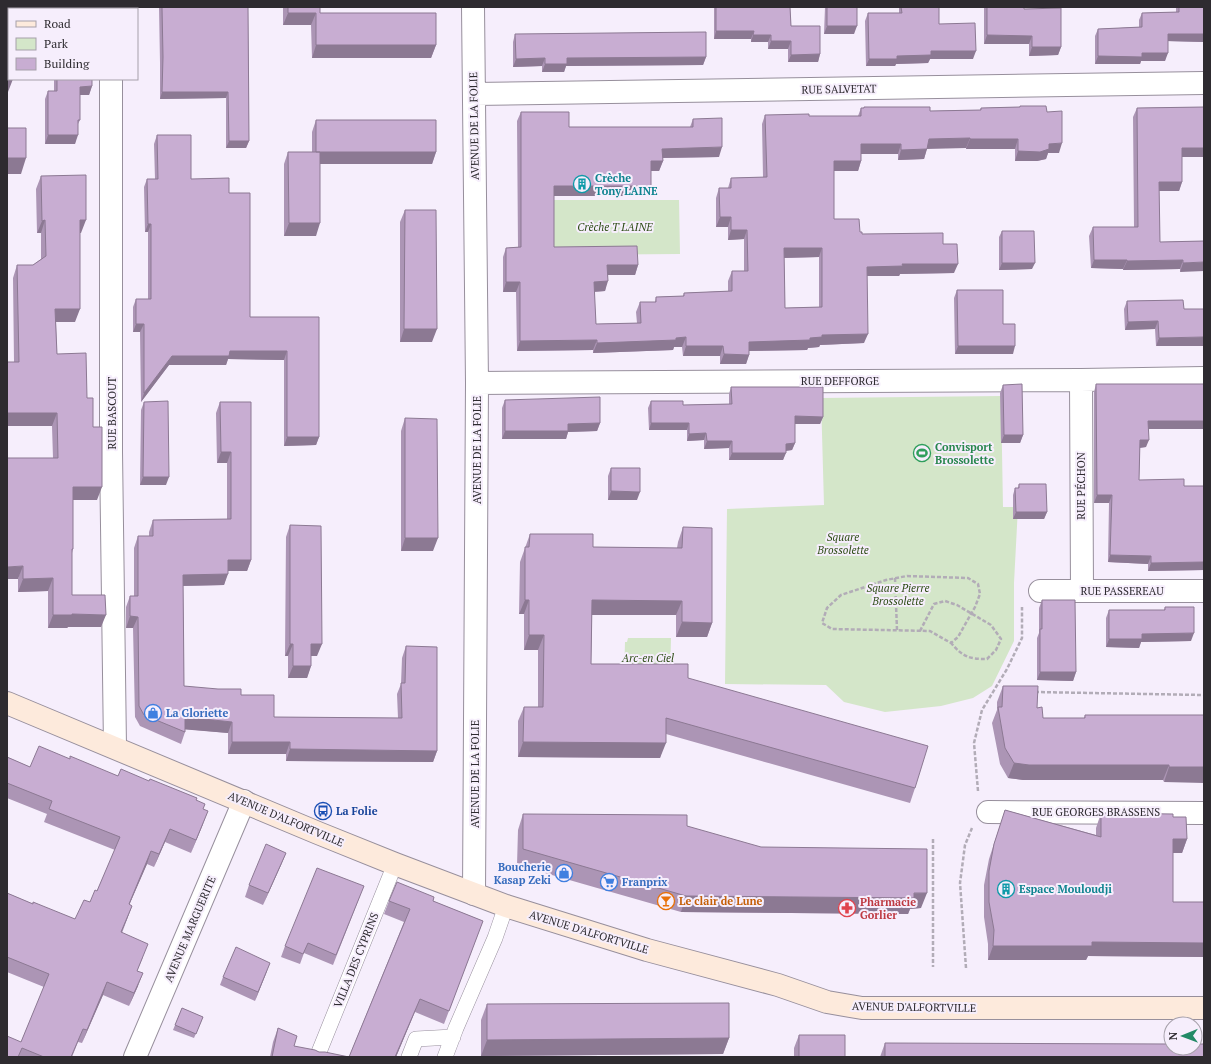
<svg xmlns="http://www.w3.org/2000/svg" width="1211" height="1064" font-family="'PT Serif',serif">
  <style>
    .green { fill: #d4e6c9 }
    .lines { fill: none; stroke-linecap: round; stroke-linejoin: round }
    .service-casing { stroke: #978f9c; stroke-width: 16 }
    .minor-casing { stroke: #978f9c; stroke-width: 24 }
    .secondary-casing { stroke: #978f9c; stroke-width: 24 }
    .path { stroke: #b2acb7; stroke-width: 2.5; stroke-dasharray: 4 2; stroke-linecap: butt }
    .service { stroke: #fff; stroke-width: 15 }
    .minor { stroke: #fff; stroke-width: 22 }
    .secondary { stroke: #fdeadc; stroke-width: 22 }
    .wall { fill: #ac95b5; fill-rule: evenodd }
    .shaded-wall { fill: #8c7993 }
    .building { fill: #c8add2; stroke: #8c7993; fill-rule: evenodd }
    .labels { text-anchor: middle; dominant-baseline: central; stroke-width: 4; stroke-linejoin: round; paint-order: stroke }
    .street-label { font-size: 11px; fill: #2e2b30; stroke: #f6eefc }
    .culture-label { font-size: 11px; font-weight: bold; fill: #0d838f; stroke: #f6eefc; text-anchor: start }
    .park-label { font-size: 11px; font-style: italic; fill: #2d4c15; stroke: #f6eefc }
    .leisure-label { font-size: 11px; font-weight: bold; fill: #27864d; stroke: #f6eefc; text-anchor: start }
    .shop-label { font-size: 11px; font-weight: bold; fill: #366cbe; stroke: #f6eefc; text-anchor: start }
    .transit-label { font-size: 11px; font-weight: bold; fill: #164399; stroke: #f6eefc; text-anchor: start }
    .food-label { font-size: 11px; font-weight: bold; fill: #c56008; stroke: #f6eefc; text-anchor: start }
    .health-label { font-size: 11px; font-weight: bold; fill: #be3a42; stroke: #f6eefc; text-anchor: start }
  </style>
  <rect width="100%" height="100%" fill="#f6eefc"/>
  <path class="green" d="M550,200H679L680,254L556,255L550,243Z
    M1001,396L1003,507H1018L1014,583V641L992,686L973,698L941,706L885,712L844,702L826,685L725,684L727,509L824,505L821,398Z
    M628,638H671L670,679H624L625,642H627Z"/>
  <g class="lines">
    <g class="service-casing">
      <path id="service" d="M317,1057L395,864
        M409,1057L416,1039L453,1037
        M445,1057L456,1028L495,938L506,906"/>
    </g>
    <g class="minor-casing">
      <path id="minor" d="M110,7V9
        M473,7L477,383L474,894
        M111,79V452L115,747
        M474,94L1204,83
        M1081,380L1082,591
        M477,383L1081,380L1204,378
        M1040,591H1204
        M988,812L1204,813
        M135,1057L244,801"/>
    </g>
    <g class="secondary-casing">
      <path id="secondary" d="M7,703L318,833L395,864L506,906L647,950L778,985L827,1002L862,1008H1204"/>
    </g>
    <path class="path" d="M907,576L968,578L978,584L980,594L975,607L958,637L951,643L930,631L832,629L822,623L827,608L841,595L886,580Z
      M895,578L897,630
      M920,631L934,604L945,601L957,605L991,625L1001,639L996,650L987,659C969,659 963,657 951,643
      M1035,692L1204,695
      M978,791L974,743L982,710L1007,669L1022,638V607
      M933,839V967
      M966,968L960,883L965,845L972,828"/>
    <use href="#service" class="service"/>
    <use href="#minor" class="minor"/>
    <use href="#secondary" class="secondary"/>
  </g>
  <path class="wall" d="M29,7H71V9H29Z
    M159,7H248L249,141L246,148H226V98L160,99V63Z
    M283,7H320V13L436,45L431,58H312L311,25H283Z
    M714,7H790L791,26L820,54L818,62H788V49H768V42H751V39H714Z
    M825,7H857L854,34H824Z
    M899,7H939V24L973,59H930L928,63L896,64L895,66H866L865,21L868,13H899Z
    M984,7H1024V9L1061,47L1058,55L1029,56V44H984Z
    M1176,7H1204V42L1168,41L1165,61H1141L1140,64H1095V36L1098,29L1139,27V20L1142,13L1176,12Z
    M515,34L706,57L703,65L566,66L564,72H542V66L513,67V42Z
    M54,79H92V86L89,95H80V120L78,124L75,144H45V99L48,91H54Z
    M1020,106L1047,112L1059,153H1048L1046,159L1037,161H1015V149H966V148H927L924,159L898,160V154H861V161L858,171H834V219L860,232L862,234L943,244L954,273L900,274L899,276H867L864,343L820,345L819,347L808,348L807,350L749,351V355L746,364H720V356H683L682,347H674L673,350L593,353V350L517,351L516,292H503V257L506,248L518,247L517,121L521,112L569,127H690L693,119L719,157L663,158V161L659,171H651V186L647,196H554V247L638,265L635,275H608L605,291L594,292L596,324L637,323L636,312L640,302H655L656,297L683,296L684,293L728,291V281L732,271H744V239L728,240V227H716V198L719,188H728L731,178L763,177L762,124L765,115L809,116H858L861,108H864V107L930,111L980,110L981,108L1020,107ZM819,257V307L785,308L784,258Z
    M1204,107V157H1182V182L1179,191H1159L1160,242L1204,241L1180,272V269L1123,270V269L1091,268L1089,236L1093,227H1134L1133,117L1137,108Z
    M316,120L436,152L432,164H320L316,236H284V164L288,152H312V132Z
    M157,135L191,179L229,193L250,317H319V437L316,445L284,446V360L228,359L226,365H169L141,402L140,332H133V307L136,299H148V232H145L144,187L147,179H155L154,144Z
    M41,176L81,233H80L75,322H56L57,354L87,398L93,427L97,500H73V549L72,553V595L101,627H68L67,628H48V591L18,592V579L53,458L52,426H7V362H14L13,278L17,265H33L41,259V233H37L36,189Z
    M405,210L432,342H400V222Z
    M1002,231L1032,269L999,270V237Z
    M957,290L1003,324L1013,354H955L954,298Z
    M1183,300L1156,346L1155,329L1125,330L1124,309L1127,301Z
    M1096,384L1204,429H1148L1146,447L1140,448L1139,480L1184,486H1204V578V570L1148,571V564L1108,562L1109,503H1094V392Z
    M1003,385L1023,435L1020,443H1001L1000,393Z
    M731,387L823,417L820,424H795V443L792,450L786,451L783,460H729V448L704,449V440L687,441V430H649L648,408L651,401L683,405L729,404V394Z
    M505,400L600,423L597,431L568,432L566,439H502V408Z
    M144,402L166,485H140L141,410Z
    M220,402H251V560L247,571H228L224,585L183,586L184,686L241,695L274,717L398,718L397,694L401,684L402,658L406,646L437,751L433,762L286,761V754H228V733L185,729V732L181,744L140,726L135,717L133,628H126V607L130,596H134V548L138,536H149V532L153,520L227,519V463H217L216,413Z
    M405,418L433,551H401V431Z
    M611,468L637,500H608V476Z
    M1019,484L1047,512L1044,519H1013V495L1015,488H1018Z
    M290,525L317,656H311V666L307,678H288V656H285L286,537Z
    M683,527L712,623L707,637H676V615H592L591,664L688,678L915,788L910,803L666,734L660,758L518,757V721L524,707H538V650H524V614H519L520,562L530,534L593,547L677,548L678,542Z
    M1042,600L1076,672L1073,681L1037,680V638L1039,633V608Z
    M1165,607L1191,641L1141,642L1139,648L1106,647V618L1109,610H1164Z
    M1003,686L1037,708L1043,718H1084L1085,715H1204L1164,782L1163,780H1023L1008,778L1000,764L992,723L997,710V702Z
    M7,757L30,767L69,759L118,776L149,781L197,798L196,800L203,809V824L191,853L165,842L154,867L147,864L129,905L132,906L122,933L143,957L137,971L138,986L129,1006L103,995L82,1043L78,1042L72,1057H7L21,1042L44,987L7,972V893L33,904L75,919L90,902L97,891L115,850L44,822L47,814L7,798Z
    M1005,810L1096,835V828L1101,813L1173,817L1187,839L1182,853H1173V902H1204V957L1088,956L1086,960H988V944L984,917V885L989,859Z
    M523,814L687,826L921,908L910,909L908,914L681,912L517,865L518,830Z
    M286,853L281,865L263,905L245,897L249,885Z
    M360,896L333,965L304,953L300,964L281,957L285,946Z
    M389,901H433L483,921L444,1024L415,1012L396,1057H270L273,1042L278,1028L294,1046L319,1052L349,1057L404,922L384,914Z
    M267,971L255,1001L220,985L223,977Z
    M487,1004L729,1038L723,1054L481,1056V1020Z
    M182,1008L203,1017L194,1038L173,1030Z
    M799,1035L845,1057H794V1048Z
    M885,1043L1204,1057H880Z"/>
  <path class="shaded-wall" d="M288,13H316L311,25H283Z
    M827,26H857L854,34H824Z
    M716,31H754L751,39H714Z
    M1168,34H1204V42L1165,41Z
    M753,35H771L768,42H751Z
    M987,35L1032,36L1029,44H984Z
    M771,41H791L788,49H768Z
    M316,45H436L431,58H312Z
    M1032,47H1061L1058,55L1029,56Z
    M931,51H976L973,59H930L928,63L896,64L895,66H866L869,59L897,56Z
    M1142,53H1168L1165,61H1141L1140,64H1095L1098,56Z
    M820,54L818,62H788L791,55Z
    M706,57L703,65L566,66L564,72H542L545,64L567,58Z
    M545,58L542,66L513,67L516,59Z
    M7,77H9V79H13L8,92H7Z
    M92,86L89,95H77L80,87Z
    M162,92H228L226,98L160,99Z
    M48,135H78L75,144H45Z
    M970,138L966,148L926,149L929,139Z
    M970,139H1018L1015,149H966Z
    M229,141H249L246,148H226Z
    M1062,143L1059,153H1048L1046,159L1037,161H1015L1018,151L1049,144Z
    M861,144H901L898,154H857Z
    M722,147L719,157L659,158L662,149Z
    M1182,148H1204V157H1179Z
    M927,149L924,159L898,160L901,150Z
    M316,152H436L432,164H312Z
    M7,158H26L21,174H7Z
    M651,161H663L659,171H647Z
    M834,161H861L858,171H831Z
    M1159,182H1182L1179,191H1155Z
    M554,186H651L647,196H550Z
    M720,217H731L728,227H716Z
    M45,220L41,233H37L42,221Z
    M80,220H86L81,233H75Z
    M289,223H320L316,236H284Z
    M148,224H151L148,232H145Z
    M731,230H747L744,239L728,240Z
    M784,248H822L819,257L781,258Z
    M1094,260H1127L1123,269L1091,268Z
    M1183,260L1180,269L1123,270L1127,261Z
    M1204,262V271L1180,272L1183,263Z
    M1002,263H1035L1032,269L999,270Z
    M902,264H958L954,273L900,274L899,276H864L867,267Z
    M607,265H638L635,275H604Z
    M608,281L605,291L590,292L594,282Z
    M506,282H520L516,292H503Z
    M55,309H80L75,322H51Z
    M1158,321L1155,329L1125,330L1128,322Z
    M136,324H144L140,332H133Z
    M404,329H437L432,342H400Z
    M868,334L864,343L820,345L819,347L808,348L807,350L746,351L749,342L810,338L822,335Z
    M686,337L682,347H674L673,350L593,353L597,343Z
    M1204,337V346H1156L1159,338Z
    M597,340L593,350L517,351L520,341Z
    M686,346H723L720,356H683Z
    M958,346H1015L1013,354H955Z
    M230,351H287L284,360L228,359L226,365H169L141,402L144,393L172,356Z
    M724,354L749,355L746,364H720Z
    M7,413H57L52,426H7Z
    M795,416L823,417L820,424H792Z
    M1148,421H1204V429H1145Z
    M600,423L597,431L568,432L566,439H502L505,431L568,424Z
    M651,423H689L687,430H649Z
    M706,433L704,440L687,441L689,434Z
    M1004,435H1023L1020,443H1001Z
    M287,437H319L316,445L284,446Z
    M1140,440H1149L1146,447L1137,448Z
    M707,441H732L729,448L704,449Z
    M795,443L792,450L783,451L786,444Z
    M221,452H231L227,463H217Z
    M732,453H786L783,460H729Z
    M143,477H169L166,485H140Z
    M73,487H102L97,500H68Z
    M611,491L640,492L637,500H608Z
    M1097,495H1112L1109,503H1094Z
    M1016,512H1047L1044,519H1013Z
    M405,538H438L433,551H401Z
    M1110,555L1151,556L1148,564L1108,562Z
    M228,560H251L247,571H224Z
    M1204,562V570L1148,571L1151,563Z
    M23,566L18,579H7V567Z
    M228,574L224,585L179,586L183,575Z
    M53,578L48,591L18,592L23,579Z
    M525,600H529L524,614H519Z
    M592,600L682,601L676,615H587Z
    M72,614L106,615L101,627H68L67,628H48L53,615Z
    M130,616L138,617L133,628H126Z
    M682,622L712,623L707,637H676Z
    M1194,633L1191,641L1141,642L1139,648L1106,647L1109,639L1142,634Z
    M529,635H544L538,650H524Z
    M290,644H293L288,656H285Z
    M311,644H322L317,656H307Z
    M293,666H311L307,678H288Z
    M1040,672H1076L1073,681L1037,680Z
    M185,717L232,722L228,733L180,729Z
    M232,742H290L286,754H228Z
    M523,742L666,743L660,758L518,757Z
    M290,749L437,751L433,762L286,761Z
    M1014,763L1169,765L1163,780H1023L1008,778Z
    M1169,767H1204V783L1164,782Z
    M208,811L203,824L191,853L196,840Z
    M170,829L165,842L154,867L159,854Z
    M1173,839H1187L1182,853H1168Z
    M151,851L147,864L124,917L129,904Z
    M286,853L281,865L263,905L268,893Z
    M927,893L921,908L910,909L908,914L681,912L686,896Z
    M132,906L127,919L116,945L121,932Z
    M1092,942L1204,943V957L1088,956L1086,960H988L993,946Z
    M270,963L267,971L255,1001L258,992Z
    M143,973L138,986L129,1006L134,993Z
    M107,982L103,995L82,1043L87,1030Z
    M420,999L396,1057H395Z
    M729,1038L723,1054L481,1056L487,1040Z"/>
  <path class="building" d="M32,7H71V9H32Z
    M162,7H248L249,141H229L228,92H162L163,57Z
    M288,7H320V13H436V45H316V13H288Z
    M716,7H790L791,26H820V54L791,55V41H771V35H753L754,31H716Z
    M827,7H857V26H827Z
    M901,7H939V24L975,23L976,51H931V55L897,56V59H869L868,13H902Z
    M987,7H1024V9L1061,8V47H1032V36L987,35Z
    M1179,7H1204V34H1168V53H1142V57L1098,56V29L1142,27V13L1179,12Z
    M706,32V57L567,58V64H545V58L516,59L515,34Z
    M7,53H9V77H7Z
    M57,79H92V86L80,87V120H78V135H48V91H57Z
    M1020,106H1046L1047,112L1062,111V143L1049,144V149L1040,152L1018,151V139H970V138L929,139L927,149L901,150V144H861V161H834V219H859L860,232H862V234L943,233V244H957L958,264H902L903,266L867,267L868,334L822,335V337L810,338V340L749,342V355L724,354L723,346H686V337L676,338V340L597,343V340L520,341V282H506V248L521,247V112H569V127H693V119L722,118V147L662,149L663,161H651V186H554V247L637,246L638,265H607L608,281L594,282L596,324L641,323L640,302H656V297L684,296V293L732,291V271H748L747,230H731V217H720L719,188H731V178L767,177L765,115L809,114V116H861V108H864V107H930V111L981,110V108L1020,107ZM784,248H822V307L785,308Z
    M1204,107V148H1182V182H1159L1160,242L1204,241V262L1183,263V260L1127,261V260H1094L1093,227H1138L1137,108Z
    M316,120H436V152H316Z
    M7,128H26V158H7Z
    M157,135H191V179L229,178V193H250V317H319V437H287V351H230L229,356H172L144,393V324H136V299H151V224H148L147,179H158Z
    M288,152H320V223H289Z
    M86,175V220H80V309H55L57,354L86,353L87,398H93V427H102V487H73V549H72V595H105L106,615L72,614V615H53V578L23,579V566L7,567V458H58L57,413H7V362H19L17,265H33L46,256L45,220L42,221L41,176Z
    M405,210H436L437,329H404Z
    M1002,231H1034L1035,263H1002Z
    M957,290H1003V324H1015V346H958Z
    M1183,300L1184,309H1204V337L1159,338L1158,321L1128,322L1127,301Z
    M1022,384L1023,435H1004L1003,385Z
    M1096,384H1204V421H1148L1149,440H1140L1139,480L1184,479V486H1204V562L1151,563V556L1110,555L1112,495H1097Z
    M731,387H823V417L795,416V443L786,444V453H732V441H707L706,433L689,434V423H651V401H683V405L732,404Z
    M600,397V423L568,424V431H505V400Z
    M168,401L169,477H143L144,402Z
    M220,402H251V560H228V574L183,575L184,686L218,689H241V695H274V717L402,718L401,683H405L406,646L437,647V751L290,749V742H232V722L185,717V732L144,715L139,706L138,617L130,616V596H138V536H153V520L231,519V452H221Z
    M405,418L437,419L438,538H405Z
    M611,468H640V492L611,491Z
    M1019,484H1046L1047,512H1016L1015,488H1019Z
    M290,525L321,526L322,644H311V666H293V644H290Z
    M683,527L712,528V623L682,622V601L592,600L591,664H688V678L928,746L915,788L666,718V743L523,742L524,707H543L544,635H529V600H525V547H529L530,534H593V547L682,548Z
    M1042,600H1075L1076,672H1040V629H1042Z
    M1165,607H1194V633L1142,634V639H1109V610H1165Z
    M1003,686H1038L1037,708L1042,707L1043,718H1085V715H1204V767H1169V765H1029L1014,763L1005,748L998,707H1002Z
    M39,746L70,759V756L118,776L121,769L149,781L150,779L197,798L196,800L205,804L203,809L208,811L196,840L170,829L159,854L151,851L129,904L132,906L121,932L148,944L137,971L143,973L134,993L107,982L87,1030L83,1029L71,1057H44L22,1048L18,1057H7V1036L21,1042L49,974L7,957V893L33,904V902L75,919L84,900L90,902L95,890L97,891L120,837L49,809L52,801L7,783V757L30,767Z
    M1005,810L1101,837V813L1173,814V817H1186L1187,839H1173V902H1204V943L1092,942V946H993L994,930L989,902V871L994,844Z
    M523,814L687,815V826L761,847L927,849V893H914V898L686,896L523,849Z
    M266,844L286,853L268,893L249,885Z
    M317,868L364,886L336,955L308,943L303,954L285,946Z
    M397,882L434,897L433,901L483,921L449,1011L420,999L395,1057H272L278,1028L297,1036L294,1046L315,1050L319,1052H325L349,1057L410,909L389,901Z
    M236,947L270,963L258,992L223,977Z
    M729,1003V1038L487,1040V1004Z
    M182,1008L203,1017L196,1034L175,1025Z
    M799,1035H845V1057H799Z
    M885,1043L1171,1044V1048H1195V1044H1204V1057H885Z"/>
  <defs>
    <g id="building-ring" transform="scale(0.9)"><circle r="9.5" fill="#f6eefc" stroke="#0f9aa8" stroke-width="1.5"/><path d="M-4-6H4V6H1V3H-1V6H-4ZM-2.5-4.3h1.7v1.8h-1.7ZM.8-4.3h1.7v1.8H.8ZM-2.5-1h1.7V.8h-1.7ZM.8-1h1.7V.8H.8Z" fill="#0f9aa8"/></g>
    <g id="stadium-ring" transform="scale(0.9)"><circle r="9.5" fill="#f6eefc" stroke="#2e9e5b" stroke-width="1.5"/><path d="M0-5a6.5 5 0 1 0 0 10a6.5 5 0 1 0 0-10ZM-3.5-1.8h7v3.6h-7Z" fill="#2e9e5b"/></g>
    <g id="shop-ring" transform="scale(0.9)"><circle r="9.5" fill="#f6eefc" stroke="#3f7fe0" stroke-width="1.5"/><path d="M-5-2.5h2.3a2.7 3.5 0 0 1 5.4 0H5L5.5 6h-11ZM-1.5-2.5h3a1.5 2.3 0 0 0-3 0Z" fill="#3f7fe0"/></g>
    <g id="bus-ring" transform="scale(0.9)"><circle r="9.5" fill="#f6eefc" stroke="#1a4fb4" stroke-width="1.5"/><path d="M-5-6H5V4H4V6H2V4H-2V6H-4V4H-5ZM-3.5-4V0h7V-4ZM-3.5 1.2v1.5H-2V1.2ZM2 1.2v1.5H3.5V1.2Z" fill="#1a4fb4"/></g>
    <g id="supermarket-ring" transform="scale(0.9)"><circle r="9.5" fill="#f6eefc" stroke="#3f7fe0" stroke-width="1.5"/><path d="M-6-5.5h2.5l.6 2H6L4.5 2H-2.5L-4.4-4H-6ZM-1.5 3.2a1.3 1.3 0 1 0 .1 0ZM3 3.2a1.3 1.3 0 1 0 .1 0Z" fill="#3f7fe0"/></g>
    <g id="bar-ring" transform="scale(0.9)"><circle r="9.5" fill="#f6eefc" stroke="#e8710a" stroke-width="1.5"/><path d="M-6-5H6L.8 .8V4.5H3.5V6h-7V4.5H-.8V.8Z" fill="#e8710a"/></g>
    <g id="pharmacy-ring" transform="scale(0.9)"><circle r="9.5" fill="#f6eefc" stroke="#e0444e" stroke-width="1.5"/><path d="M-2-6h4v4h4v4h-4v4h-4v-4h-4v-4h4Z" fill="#e0444e"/></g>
  </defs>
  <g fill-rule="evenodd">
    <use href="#building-ring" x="582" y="184"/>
    <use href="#stadium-ring" x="922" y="453"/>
    <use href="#shop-ring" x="153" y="713"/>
    <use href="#bus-ring" x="323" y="811"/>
    <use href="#shop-ring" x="564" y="873"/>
    <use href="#supermarket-ring" x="609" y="882"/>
    <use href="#building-ring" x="1006" y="889"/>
    <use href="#bar-ring" x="666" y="901"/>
    <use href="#pharmacy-ring" x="847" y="908"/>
  </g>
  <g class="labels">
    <g class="street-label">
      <text transform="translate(839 89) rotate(-1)">RUE SALVETAT</text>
      <text transform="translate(474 126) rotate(-91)">AVENUE DE LA FOLIE</text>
      <text x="840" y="381">RUE DEFFORGE</text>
      <text transform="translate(112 413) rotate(-90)">RUE BASCOUT</text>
      <text transform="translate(477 450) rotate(-90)">AVENUE DE LA FOLIE</text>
      <text transform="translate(1081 486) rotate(-90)">RUE PÉCHON</text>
      <text x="1122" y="591">RUE PASSEREAU</text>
      <text transform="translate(475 774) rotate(-90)">AVENUE DE LA FOLIE</text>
      <text x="1096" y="812">RUE GEORGES BRASSENS</text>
      <text transform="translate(286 819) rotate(23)">AVENUE D'ALFORTVILLE</text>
      <text transform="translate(190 929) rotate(-67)">AVENUE MARGUERITE</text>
      <text transform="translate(589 932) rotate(17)">AVENUE D'ALFORTVILLE</text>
      <text transform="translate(356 960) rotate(-68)">VILLA DES CYPRINS</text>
      <text transform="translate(914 1007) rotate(1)">AVENUE D'ALFORTVILLE</text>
    </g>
    <g class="culture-label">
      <text x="595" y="178">Crèche<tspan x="595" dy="13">Tony LAINE</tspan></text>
      <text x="1019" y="889">Espace Mouloudji</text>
    </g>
    <g class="park-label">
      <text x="615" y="227">Crèche T LAINE</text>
      <text x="843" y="537">Square<tspan x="843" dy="13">Brossolette</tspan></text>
      <text x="898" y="588">Square Pierre<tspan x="898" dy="13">Brossolette</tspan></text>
      <text x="648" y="658">Arc-en Ciel</text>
    </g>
    <g class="leisure-label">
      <text x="935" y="447">Convisport<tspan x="935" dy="13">Brossolette</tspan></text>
    </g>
    <g class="shop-label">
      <text x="166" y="713">La Gloriette</text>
      <text x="551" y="867" text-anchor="end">Boucherie<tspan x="551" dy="13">Kasap Zeki</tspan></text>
      <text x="622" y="882">Franprix</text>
    </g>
    <g class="transit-label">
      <text x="336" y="811">La Folie</text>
    </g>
    <g class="food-label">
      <text x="679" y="901">Le clair de Lune</text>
    </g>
    <g class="health-label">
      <text x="860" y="902">Pharmacie<tspan x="860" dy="13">Gorlier</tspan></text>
    </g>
  </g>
  <rect width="1211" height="1064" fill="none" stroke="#2e2b30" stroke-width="16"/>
  <rect x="8" y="8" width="130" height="72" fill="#f6eefc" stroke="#a6a0aa"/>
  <rect x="16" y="21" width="20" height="6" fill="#fdeadc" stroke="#a6a0aa"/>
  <text x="44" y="28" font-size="12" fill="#2e2b30">Road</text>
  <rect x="16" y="38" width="20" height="12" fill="#d4e6c9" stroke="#a6a0aa"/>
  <text x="44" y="48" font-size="12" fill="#2e2b30">Park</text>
  <rect x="16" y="58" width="20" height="12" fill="#c8add2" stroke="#a6a0aa"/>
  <text x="44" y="68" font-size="12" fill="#2e2b30">Building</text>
  <g transform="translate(1183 1036) rotate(269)"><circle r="19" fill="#f6eefc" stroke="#a6a0aa"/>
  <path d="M0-3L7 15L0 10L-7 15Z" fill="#228a66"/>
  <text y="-6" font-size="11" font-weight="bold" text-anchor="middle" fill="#2e2b30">N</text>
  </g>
</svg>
